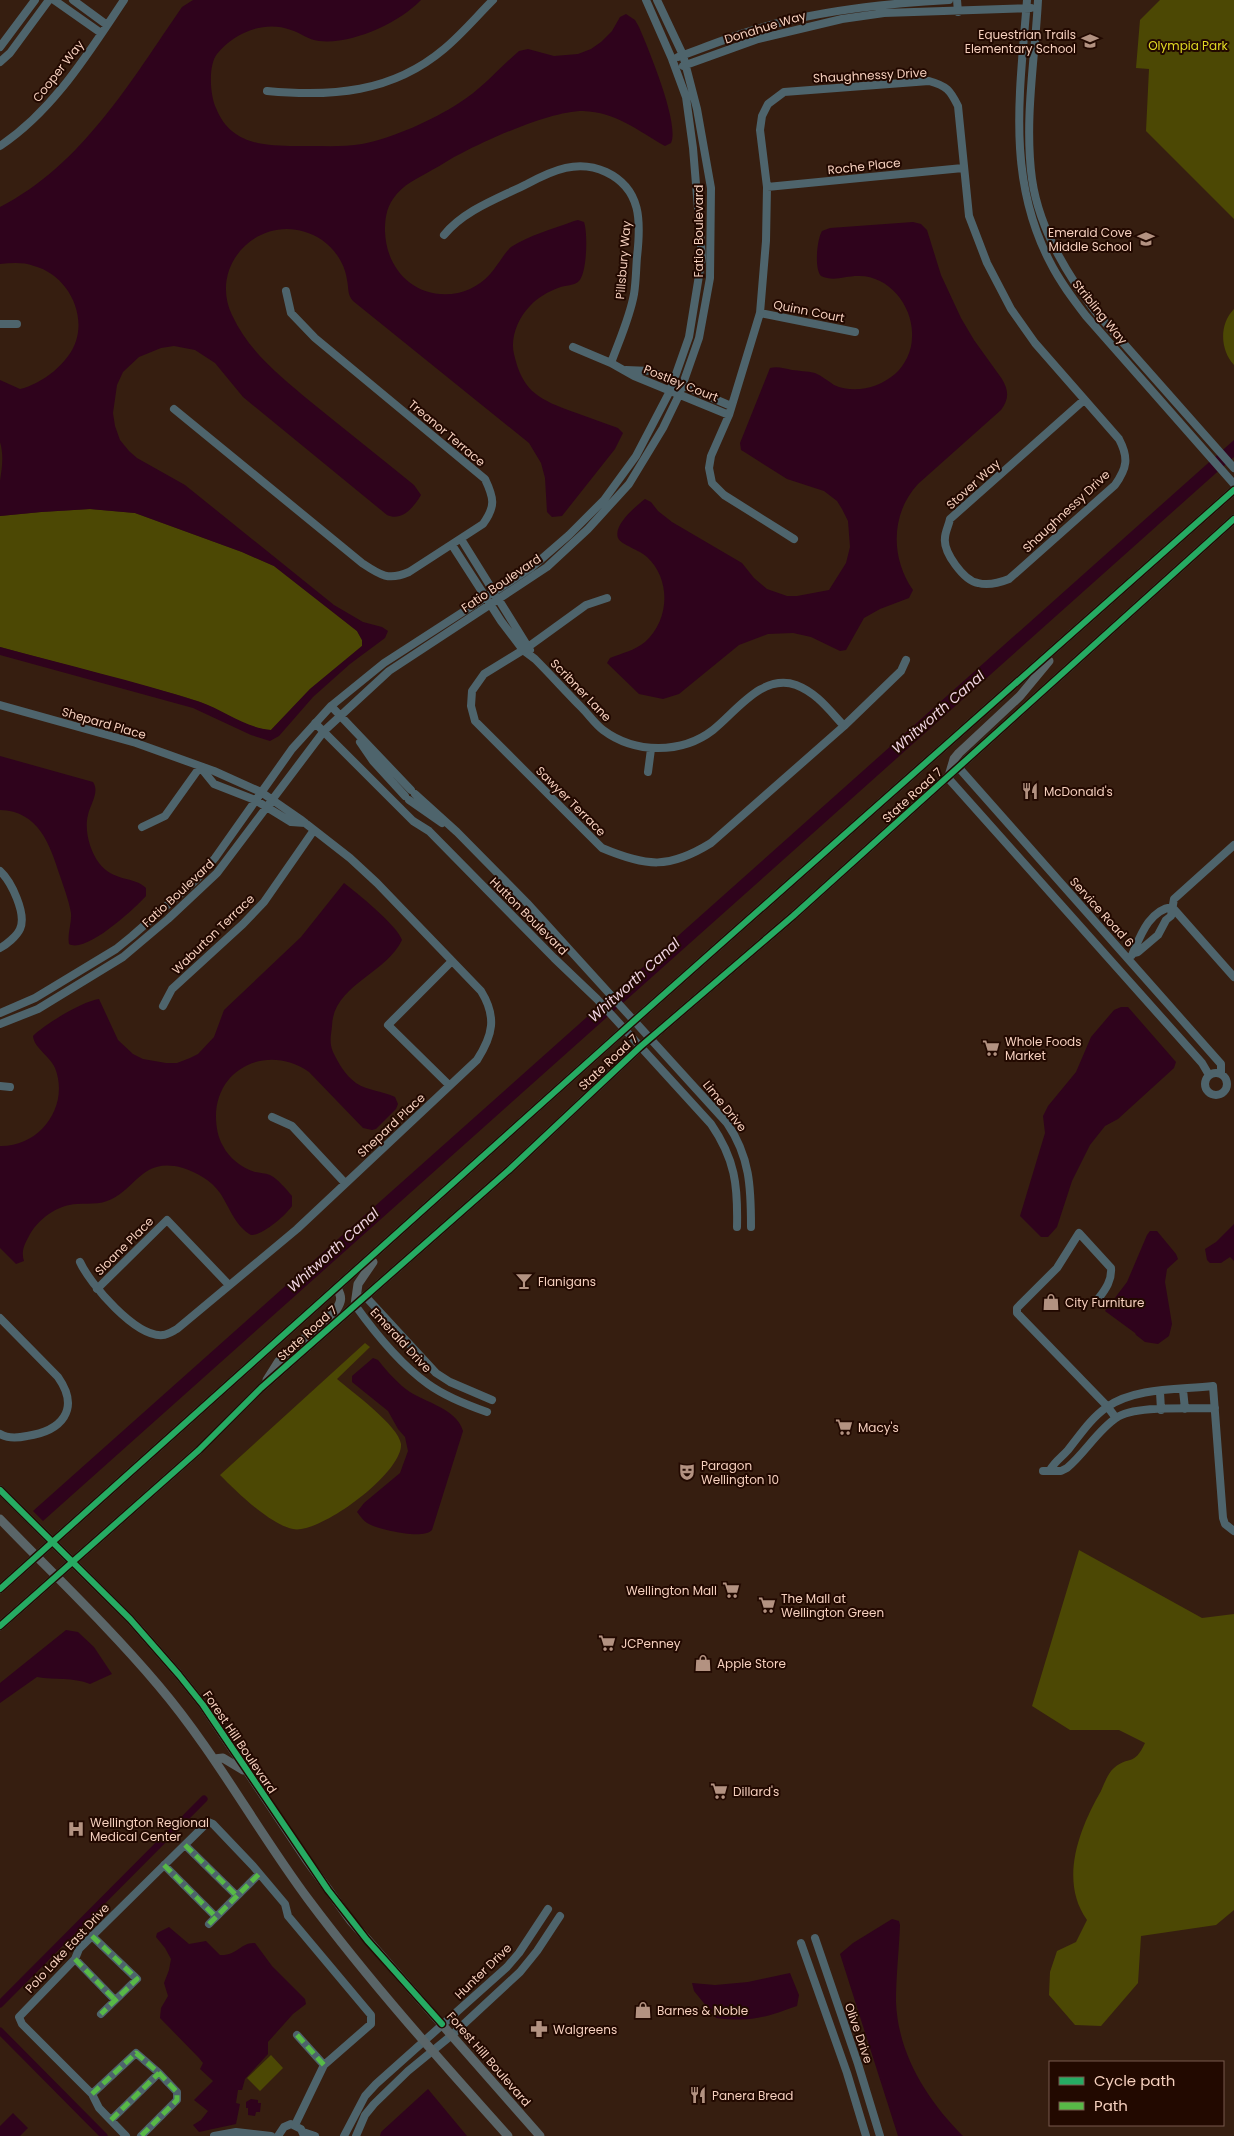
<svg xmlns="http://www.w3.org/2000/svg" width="1234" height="2136" font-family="Poppins,sans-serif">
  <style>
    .green { fill: #4c4804 }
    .water { fill: #2f031c }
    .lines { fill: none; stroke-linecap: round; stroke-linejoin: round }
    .canal { stroke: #2f031c; stroke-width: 7 }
    .minor { stroke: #4e646c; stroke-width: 8 }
    .major { stroke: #5a6568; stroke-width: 9 }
    .quiet { stroke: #58b947; stroke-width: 5; stroke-dasharray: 10 5; stroke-linecap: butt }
    .cycleway-casing { stroke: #220900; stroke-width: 9 }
    .cycleway { stroke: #26ab63; stroke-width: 6 }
    .labels { text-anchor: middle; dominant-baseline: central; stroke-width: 4; stroke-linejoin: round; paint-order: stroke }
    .street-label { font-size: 12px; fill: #f6d0be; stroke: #220900 }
    .poi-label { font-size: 12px; fill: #f6d0be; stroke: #220900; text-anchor: start }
    .park-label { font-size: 12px; fill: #e1da22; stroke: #220900 }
    .water-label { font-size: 14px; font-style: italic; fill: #f1d5e2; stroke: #220900 }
  </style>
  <rect width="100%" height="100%" fill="#361e10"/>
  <path class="green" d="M1160,0H1234V219L1146,131L1149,69L1136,68L1140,20Z
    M1234,309V365C1220,350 1219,324 1234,309Z
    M90,509L135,513L242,552L274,566L357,631L362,640V646L310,689L271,730C247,729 226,713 205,704C196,700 187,698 178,695L0,647V516L41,512Z
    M365,1343L370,1347L337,1379C351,1391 399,1426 401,1444C403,1473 319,1535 293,1529C269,1524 237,1492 220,1475Z
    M1079,1550L1202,1618L1234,1614V1910L1216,1925L1141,1936L1138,1983L1101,2026L1075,2025L1049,1995L1050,1972L1057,1951L1076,1942L1087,1920C1059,1881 1079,1829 1101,1791C1104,1784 1108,1773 1114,1768C1129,1755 1134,1767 1145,1743L1119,1730H1070L1032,1706Z
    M271,2055L283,2068L260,2091L247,2078Z"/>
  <path class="water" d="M193,0H421C399,23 351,45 319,41C308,40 301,33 291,30C265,20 235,32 217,54C208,65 210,96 216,108C232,149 273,146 309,146C327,146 345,147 362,144C393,138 433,120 459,103C482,89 499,68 519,51L528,49L554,56L578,54L591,49L601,42L612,31L620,17L626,14L635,20L639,27C648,48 680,124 671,143L665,146C638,131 616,112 583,111C551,111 491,138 462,153C451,158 442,165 432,170C417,179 403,184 393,199C386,209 385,220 385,231C386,271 417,301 458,293C475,289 488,279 497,265C502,259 505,252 511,247C530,235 553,229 574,221L578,220L584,222C588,233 587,273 579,281C575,286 565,285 558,288C548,292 538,297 530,306C518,318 510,338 514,354C522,389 536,398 568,410C585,416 601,422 618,428L623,433L615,449L562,516L552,517L547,512L545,478L541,463L529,443L353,301C347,294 349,289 347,280C345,264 335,249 322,240C269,205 206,260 232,315C249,352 280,376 311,402C345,430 380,457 414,485L421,495C414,507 402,522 387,515L243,397L215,363L195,350L174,346L161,348L139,357L123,372L117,385L113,413L115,426L120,440L129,451L137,458L185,485L334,605L363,622L382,627L388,631L385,638L350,664L313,697L279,736L270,741L251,735L193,708L0,655V647C67,665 134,681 200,702C224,710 245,728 271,730L310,689L362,646V640L357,631L274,566L242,552L135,513L90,509L41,512L0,516C0,505 0,492 0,481C2,467 4,456 0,442V380L20,389C42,384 69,363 76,341C86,310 65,274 34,266C23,262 12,263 0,264V207C82,165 131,81 182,7Z
    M913,222L921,224L927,230L941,275L961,318L974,340L1002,379C1009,391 1009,399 1001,410L918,484C891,513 890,557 913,590L909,598L880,609L864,618L846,650L840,651L811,637L793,633L768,634L739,645L679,694L663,699L639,694L607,663L610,658C622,653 634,651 645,642C670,620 671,579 647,557C640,550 621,545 618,538C613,525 636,506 645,499L651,502L658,511L672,522L742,563L754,578L767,589L787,596H797L829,590L846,563L850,547L848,521L842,509L837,501L824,491L787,479L746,453L741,450L740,443L770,368C777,366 784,368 792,370C799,371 807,371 815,373C822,376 828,381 834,385C854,394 879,388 895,374C905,365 912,351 912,337C914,307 889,275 858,276C844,276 834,282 821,276C814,269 817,239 822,231L830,228Z
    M1234,440V457L43,1521L33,1511Z
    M0,756L93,782C100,792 90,805 88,815C84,830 90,851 99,863C113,882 134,876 146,888V896C134,909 86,954 69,944C67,934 72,923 71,913C69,901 64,888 60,876C50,845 39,811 0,810Z
    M344,883C356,892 398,926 402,940C386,974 333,985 332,1026C331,1036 329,1042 333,1052C339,1064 345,1075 356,1083C368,1091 383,1091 395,1097L398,1104L396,1109L376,1129L372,1130L363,1128L309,1072C270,1044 216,1066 216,1117C216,1126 218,1138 223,1146C229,1158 242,1168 255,1172C260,1173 265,1173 270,1175C278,1179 286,1189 292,1196V1206C286,1215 262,1236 251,1235C235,1226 230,1208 220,1193C212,1181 196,1172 183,1168C141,1156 136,1191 107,1201C98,1205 87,1203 77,1204C57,1205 38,1219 29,1236C24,1245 21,1252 24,1261L16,1264L0,1248V1146C40,1147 70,1106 55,1068C50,1056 34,1048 33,1036C45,1024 83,1001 99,999L118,1040L133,1054L143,1059L166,1063H177L190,1058L198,1054L214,1037L224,1010L301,937Z
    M1121,1007H1128L1176,1062L1174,1068L1118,1119L1105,1126L1090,1145L1072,1181L1057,1227L1048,1237H1041L1020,1216L1045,1133L1043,1116L1048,1106L1076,1072L1091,1037L1114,1010Z
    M1234,1224V1261L1230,1257L1221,1263H1210L1207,1260L1205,1249L1216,1242Z
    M1150,1231H1157L1176,1254L1178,1259L1167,1269L1165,1282L1172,1324L1169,1336L1158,1344L1145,1342L1136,1335L1135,1333L1105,1311L1127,1282L1147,1235Z
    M373,1358L378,1360C385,1369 393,1378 402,1386C419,1402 456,1406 463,1431L432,1530C423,1540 383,1530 371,1525C364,1522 361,1517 357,1512L364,1503L400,1473L408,1451L405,1437L398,1429L388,1411L352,1382V1376Z
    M66,1630L78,1632L94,1647L112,1674L90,1684C73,1677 55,1680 37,1677L0,1703V1683Z
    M892,1919L899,1921L900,1925C899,1951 896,1976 896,2002C898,2054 927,2100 963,2136H898L840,1954L853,1943Z
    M169,1927L189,1944L206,1941L220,1955C237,1956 241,1942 255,1943L272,1966L305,1999L306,2004L293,2014L268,2042V2054L245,2079L242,2090H238L236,2103L240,2104L236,2124L199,2132L193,2125L201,2120L208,2111L194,2100L213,2081L200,2069L203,2063L199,2058L160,2018L161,2008L168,1996L164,1983L169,1970L171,1959L165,1948L156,1937L157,1933Z
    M790,1973L799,1995L797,2006C763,2018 752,2022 716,2018L694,1991L692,1983L715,1985L748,1982Z
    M428,2089L467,2136H380L381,2132Z
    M251,2099L258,2100V2103H261L260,2112H256L255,2116L248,2115V2108H246V2102Z
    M13,2113L28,2128L20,2136H0V2126Z"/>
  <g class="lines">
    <path class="canal" d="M0,2004L204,1799
      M0,2031L104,2136"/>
    <path class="minor" d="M54,0L101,33
      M73,0L107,25
      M957,0L958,12
      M1027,0C1020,92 1006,177 1050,262C1060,282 1073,299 1086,316L1234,484
      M1038,0C1035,59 1024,120 1032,179C1039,228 1065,272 1095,311L1234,468
      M0,47L35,0
      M678,57C714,44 750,29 787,21C840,8 894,3 949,0
      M0,62L10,53L49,0
      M683,66L758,39L842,19L884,13L1031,8
      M267,91C331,97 392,93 444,49C462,34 477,16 493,0
      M0,146C54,110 89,52 124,0
      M767,187L963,168
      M444,235C464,210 499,198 527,184C553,170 578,159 606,172C642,189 641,222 637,257C636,269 636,282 634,294C630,317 619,341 611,363
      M760,313L855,332
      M0,324H17
      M573,347L611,363L634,376L729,415
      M626,370L650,371L731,406
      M174,409L362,563C380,575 388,581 409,572L483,524C496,506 494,498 485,479L315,338L291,313L286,291
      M461,539L530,650
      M794,539L724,495L712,483L709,468L711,456L729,415L760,313L766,241L767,187L760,130L762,116L768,104L784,92L929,81C947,86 950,90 958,106L969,216L987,263L1011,309L1035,343L1119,439C1129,458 1127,468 1115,485L1009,579C999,583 989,586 978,583C964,581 943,552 945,538C945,532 949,525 950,519L1084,400
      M452,545L501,621L523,650L535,659C551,675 566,692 582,708C589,715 595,724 603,730C635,754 682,754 713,730C736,712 762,673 796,685C817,693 829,710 844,726
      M607,598L586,605L528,647L484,674L472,691L471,706L475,721L602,848C647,867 669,869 711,843L844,726L901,671L906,660
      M0,705L136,743L214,771L261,792L300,819L350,858L377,883L481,991C497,1017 493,1035 477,1060L297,1229L177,1329C173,1331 167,1335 163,1335C136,1338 90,1284 80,1262
      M331,706L411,790
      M315,723L413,821L429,831L554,958L597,999L711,1124C735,1159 738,1185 737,1227
      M360,742L373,761L405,796
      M201,768L214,784L255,800L291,822L305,823
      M959,768L1221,1064V1074
      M648,772L651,749
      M948,778L1202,1063L1209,1075
      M415,794L457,832L527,903L727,1123C750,1157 751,1187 751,1227
      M409,800L442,823
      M142,827L165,816L200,767
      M0,871C11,881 27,914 20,929C17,936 6,945 0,948
      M1172,907L1234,977
      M1134,953L1138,952L1158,935L1166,920L1171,916L1174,899L1234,845
      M1132,955C1140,937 1149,910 1172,907
      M163,1006L172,989L243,924L264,902L314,830
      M0,1013L35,998L116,949L132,936L196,880L215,858L292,749L331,706L384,663L531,568L569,535L604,500L636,456L670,391L689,337L702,257L693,148L686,97L672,59L646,0
      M0,1024L38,1009L123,957L168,919L217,873L324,731L389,671L547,567L588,529L629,484L663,428L679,395L699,338L710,278L711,188L697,109L683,55L657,0
      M1205 1084a11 11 0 1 1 22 0a11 11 0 1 1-22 0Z
      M449,1085L388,1025L452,961
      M0,1086L10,1087
      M272,1117L292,1126L345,1183
      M97,1289L167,1220L229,1285
      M365,1296L436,1373L450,1382L492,1400
      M1098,1299C1106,1289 1112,1280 1111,1268L1079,1233L1057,1268L1017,1308V1313L1107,1406L1116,1418
      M355,1305C375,1333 400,1364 428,1384C446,1397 467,1405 487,1412
      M0,1318L58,1377C81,1410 61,1431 27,1436C18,1438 8,1439 0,1434
      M1183,1390L1185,1409
      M1160,1392L1161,1410
      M1050,1470C1055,1461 1062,1457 1068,1450C1080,1435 1091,1418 1107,1407C1136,1387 1180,1390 1213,1386L1223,1518L1225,1524L1234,1531
      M1043,1471H1061L1067,1468C1085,1453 1097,1431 1116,1418C1134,1405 1190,1409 1215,1408
      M185,1845L237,1896
      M164,1865L216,1917
      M209,1924L259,1874
      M92,1936L137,1979L101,2014
      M815,1938L858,2064L880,2136
      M801,1943L847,2073L866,2136
      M75,1959L115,2000
      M297,2035L324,2065
      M92,2094L136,2053L159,2073L177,2092V2100L141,2136
      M111,2120L159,2073
      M303,2132L315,2136
      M126,2136L99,2108L92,2094L22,2024L19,2017L75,1959L79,1949L208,1822L213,1824L253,1866L285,1904L288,1916L371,2015V2024L324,2065L295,2125
      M214,2136L236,2132L271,2136
      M278,2136L284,2127L291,2124L301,2129L304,2136
      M344,2136L365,2096L376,2084L507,1967L519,1953L548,1909
      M356,2136L365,2115L374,2104L408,2071L452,2035L520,1972L537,1951L560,1916"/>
    <path class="major" d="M949,776L954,759L959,753L1020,696L1049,661
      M355,1305L358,1284L373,1262
      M267,1380L279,1361L336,1310C342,1301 342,1297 337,1288
      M0,1490L130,1619L179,1675L203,1705L306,1859L351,1921L540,2136
      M0,1519C53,1574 109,1627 158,1685C215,1752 256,1829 308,1899C370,1982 439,2059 508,2136
      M0,1589L635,1020L1234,490
      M0,1626L199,1450L261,1388L509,1170L640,1047L793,916L1234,519
      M214,1759L223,1758L243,1770"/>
    <path class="quiet" d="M185,1845L237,1896
      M164,1865L216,1917
      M209,1924L259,1874
      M92,1936L137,1979L101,2014
      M75,1959L115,2000
      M297,2035L324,2065
      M92,2094L136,2053L159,2073L177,2092V2100L141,2136
      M111,2120L159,2073"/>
    <g class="cycleway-casing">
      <path id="cycleway" d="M0,1490L130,1619L179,1675L203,1705L328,1890L367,1940L442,2024
        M0,1589L635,1020L1234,490
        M0,1626L199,1450L261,1388L509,1170L640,1047L793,916L1234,519"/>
    </g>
    <use href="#cycleway" class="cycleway"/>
  </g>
  <defs>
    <g id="school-bare" transform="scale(1.35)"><path d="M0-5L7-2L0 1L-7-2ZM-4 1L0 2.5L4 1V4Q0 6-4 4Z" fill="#b39281" stroke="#220900" stroke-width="2.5" paint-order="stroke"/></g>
    <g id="restaurant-bare" transform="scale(1.35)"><path d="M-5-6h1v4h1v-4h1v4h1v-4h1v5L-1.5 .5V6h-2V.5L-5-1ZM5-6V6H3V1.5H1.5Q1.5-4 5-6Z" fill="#b39281" stroke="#220900" stroke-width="2.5" paint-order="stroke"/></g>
    <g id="supermarket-bare" transform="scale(1.35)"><path d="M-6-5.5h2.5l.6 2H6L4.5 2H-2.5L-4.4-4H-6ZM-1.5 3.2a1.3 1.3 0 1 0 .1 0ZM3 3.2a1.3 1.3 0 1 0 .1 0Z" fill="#b39281" stroke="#220900" stroke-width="2.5" paint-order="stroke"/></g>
    <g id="bar-bare" transform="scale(1.35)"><path d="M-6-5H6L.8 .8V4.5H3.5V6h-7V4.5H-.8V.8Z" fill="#b39281" stroke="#220900" stroke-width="2.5" paint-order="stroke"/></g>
    <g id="shop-bare" transform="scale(1.35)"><path d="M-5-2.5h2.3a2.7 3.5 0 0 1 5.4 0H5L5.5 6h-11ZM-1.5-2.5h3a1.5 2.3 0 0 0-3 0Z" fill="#b39281" stroke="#220900" stroke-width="2.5" paint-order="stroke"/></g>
    <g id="theatre-bare" transform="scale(1.35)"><path d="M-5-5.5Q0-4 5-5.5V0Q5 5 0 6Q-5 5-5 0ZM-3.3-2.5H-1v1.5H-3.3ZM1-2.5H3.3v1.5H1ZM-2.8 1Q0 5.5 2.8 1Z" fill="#b39281" stroke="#220900" stroke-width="2.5" paint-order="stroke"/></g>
    <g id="hospital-bare" transform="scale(1.35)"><path d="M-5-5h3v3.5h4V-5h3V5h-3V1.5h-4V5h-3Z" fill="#b39281" stroke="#220900" stroke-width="2.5" paint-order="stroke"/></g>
    <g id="pharmacy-bare" transform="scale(1.35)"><path d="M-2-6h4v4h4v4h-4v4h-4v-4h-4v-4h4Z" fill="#b39281" stroke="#220900" stroke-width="2.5" paint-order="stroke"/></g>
  </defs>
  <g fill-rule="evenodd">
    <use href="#school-bare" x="1090" y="41"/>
    <use href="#school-bare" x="1146" y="239"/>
    <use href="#restaurant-bare" x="1030" y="791"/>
    <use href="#supermarket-bare" x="991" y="1048"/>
    <use href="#bar-bare" x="524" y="1281"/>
    <use href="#shop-bare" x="1051" y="1302"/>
    <use href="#supermarket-bare" x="844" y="1427"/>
    <use href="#theatre-bare" x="687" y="1472"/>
    <use href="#supermarket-bare" x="731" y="1590"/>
    <use href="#supermarket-bare" x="767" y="1605"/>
    <use href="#supermarket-bare" x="607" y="1643"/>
    <use href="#shop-bare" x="703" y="1663"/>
    <use href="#supermarket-bare" x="719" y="1791"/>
    <use href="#hospital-bare" x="76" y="1829"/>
    <use href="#shop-bare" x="643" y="2010"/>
    <use href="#pharmacy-bare" x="539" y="2029"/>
    <use href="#restaurant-bare" x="698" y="2095"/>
  </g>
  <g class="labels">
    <g class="street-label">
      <text transform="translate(765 27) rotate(-17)">Donahue Way</text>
      <text transform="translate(58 71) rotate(-52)">Cooper Way</text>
      <text transform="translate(870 75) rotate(-3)">Shaughnessy Drive</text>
      <text transform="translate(864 166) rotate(-6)">Roche Place</text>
      <text transform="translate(698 231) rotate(-90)">Fatio Boulevard</text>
      <text transform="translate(623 260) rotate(-85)">Pillsbury Way</text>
      <text transform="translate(809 311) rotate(11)">Quinn Court</text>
      <text transform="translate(1100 312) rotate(51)">Stribling Way</text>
      <text transform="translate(681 383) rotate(22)">Postley Court</text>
      <text transform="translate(447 433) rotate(40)">Treanor Terrace</text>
      <text transform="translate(973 484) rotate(-42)">Stover Way</text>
      <text transform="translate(1066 511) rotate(-43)">Shaughnessy Drive</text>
      <text transform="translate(501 583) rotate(-34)">Fatio Boulevard</text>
      <text transform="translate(581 690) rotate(46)">Scribner Lane</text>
      <text transform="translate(104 723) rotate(16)">Shepard Place</text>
      <text transform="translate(912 795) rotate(-42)">State Road 7</text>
      <text transform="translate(571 801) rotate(45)">Sawyer Terrace</text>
      <text transform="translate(178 893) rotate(-43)">Fatio Boulevard</text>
      <text transform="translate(1102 912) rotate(48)">Service Road 6</text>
      <text transform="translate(529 916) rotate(45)">Hutton Boulevard</text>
      <text transform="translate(213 934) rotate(-44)">Waburton Terrace</text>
      <text transform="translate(608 1062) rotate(-43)">State Road 7</text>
      <text transform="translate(725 1106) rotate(51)">Lime Drive</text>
      <text transform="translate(391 1125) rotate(-43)">Shepard Place</text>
      <text transform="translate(124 1246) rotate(-45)">Sloane Place</text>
      <text transform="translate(307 1333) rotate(-42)">State Road 7</text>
      <text transform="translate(401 1340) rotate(47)">Emerald Drive</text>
      <text transform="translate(240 1742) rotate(56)">Forest Hill Boulevard</text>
      <text transform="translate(67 1948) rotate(-47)">Polo Lake East Drive</text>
      <text transform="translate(483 1971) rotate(-44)">Hunter Drive</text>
      <text transform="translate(859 2033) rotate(71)">Olive Drive</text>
      <text transform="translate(489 2059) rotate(49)">Forest Hill Boulevard</text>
    </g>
    <g class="poi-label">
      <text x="1076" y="34" text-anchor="end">Equestrian Trails<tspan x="1076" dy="14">Elementary School</tspan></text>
      <text x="1132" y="232" text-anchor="end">Emerald Cove<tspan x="1132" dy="14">Middle School</tspan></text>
      <text x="1044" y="791">McDonald's</text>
      <text x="1005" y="1041">Whole Foods<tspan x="1005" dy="14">Market</tspan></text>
      <text x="538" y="1281">Flanigans</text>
      <text x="1065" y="1302">City Furniture</text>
      <text x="858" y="1427">Macy's</text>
      <text x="701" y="1465">Paragon<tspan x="701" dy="14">Wellington 10</tspan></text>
      <text x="717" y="1590" text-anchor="end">Wellington Mall</text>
      <text x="781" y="1598">The Mall at<tspan x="781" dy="14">Wellington Green</tspan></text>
      <text x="621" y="1643">JCPenney</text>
      <text x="717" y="1663">Apple Store</text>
      <text x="733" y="1791">Dillard's</text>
      <text x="90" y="1822">Wellington Regional<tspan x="90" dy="14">Medical Center</tspan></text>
      <text x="657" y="2010">Barnes &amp; Noble</text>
      <text x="553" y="2029">Walgreens</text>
      <text x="712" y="2095">Panera Bread</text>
    </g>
    <g class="park-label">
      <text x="1188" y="45">Olympia Park</text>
    </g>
    <g class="water-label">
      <text transform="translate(938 712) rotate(-41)">Whitworth Canal</text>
      <text transform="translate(634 980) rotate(-42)">Whitworth Canal</text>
      <text transform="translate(333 1250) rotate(-42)">Whitworth Canal</text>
    </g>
  </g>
  <rect x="1049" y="2061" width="175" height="65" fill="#220900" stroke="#77594c"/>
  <rect x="1059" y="2077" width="25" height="8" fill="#26ab63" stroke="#77594c"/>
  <text x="1094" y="2086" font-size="15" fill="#f6d0be">Cycle path</text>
  <rect x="1059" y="2102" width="25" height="8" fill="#58b947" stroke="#77594c"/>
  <text x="1094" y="2111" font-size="15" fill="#f6d0be">Path</text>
</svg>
